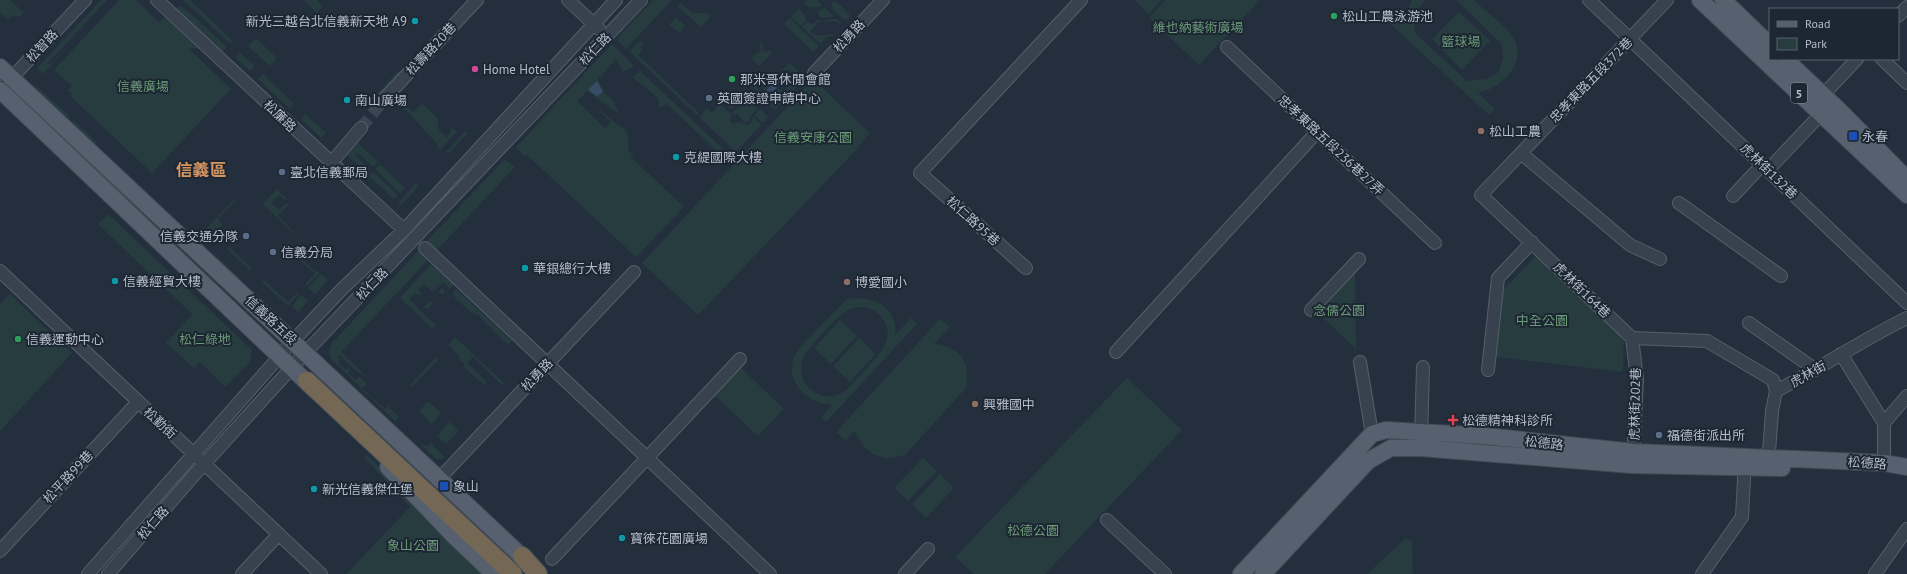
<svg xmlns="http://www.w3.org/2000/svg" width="1907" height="574" font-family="'PT Sans','Noto Sans TC',sans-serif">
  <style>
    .green { fill: #263c3f; fill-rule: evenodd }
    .water { fill: #394c67 }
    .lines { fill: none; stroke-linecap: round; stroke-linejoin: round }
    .minor-tunnel { stroke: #3a4453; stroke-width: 12; stroke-dasharray: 12 6; stroke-linecap: butt }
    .minor-casing { stroke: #565f6c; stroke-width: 14 }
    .major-casing { stroke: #414a57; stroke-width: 18 }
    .highway-casing { stroke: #434c59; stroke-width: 20 }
    .minor { stroke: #38414e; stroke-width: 12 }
    .major { stroke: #56606e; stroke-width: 16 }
    .highway { stroke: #746855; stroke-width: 18 }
    .leisure-dot { fill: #2e9e5b; stroke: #1d2633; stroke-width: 1.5 }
    .culture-dot { fill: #0f9aa8; stroke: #1d2633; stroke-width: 1.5 }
    .hotel-dot { fill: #d1479c; stroke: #1d2633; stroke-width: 1.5 }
    .service-dot { fill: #5c6f8a; stroke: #1d2633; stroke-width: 1.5 }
    .education-dot { fill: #8d6e63; stroke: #1d2633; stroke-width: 1.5 }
    .transit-dot { fill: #1a4fb4; stroke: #1d2633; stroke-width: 1.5 }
    .health-dot { fill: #e0444e; stroke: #1d2633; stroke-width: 1.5 }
    .labels { text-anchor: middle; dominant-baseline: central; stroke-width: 4; stroke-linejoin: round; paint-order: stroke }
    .shield { fill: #1d2633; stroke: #878f9c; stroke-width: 1 }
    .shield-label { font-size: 12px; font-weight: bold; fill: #b4bcc9 }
    .poi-label { font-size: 13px; fill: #b4bcc9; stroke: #1d2633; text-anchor: start }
    .park-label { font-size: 13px; fill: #6b9a76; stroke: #1d2633 }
    .street-label { font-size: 13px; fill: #b4bcc9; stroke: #1d2633 }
    .district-label { font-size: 17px; font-weight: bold; fill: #d59563; stroke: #1d2633 }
  </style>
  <rect width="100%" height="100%" fill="#242f3e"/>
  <path class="green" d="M0,0H10L24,13L19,17L13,15L8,20L0,12Z
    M101,0H107L48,63L50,65L87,26L43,74L37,68Z
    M119,0H136L159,22L179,6L185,9L227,47L223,51L188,48L231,89L152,173L70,96L72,94L68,90L72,86L54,70Z
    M183,0H190L233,41L230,43Z
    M303,0H317L323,6L317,13Z
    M653,0H672L626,49L617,40L618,37Z
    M807,0H817L823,6C814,7 812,10 804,3Z
    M1134,0H1162L1149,14Z
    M1165,0H1260L1199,65L1149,18Z
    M1412,0H1426C1416,8 1414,21 1415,33L1467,81L1487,79L1499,72L1503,58L1502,44L1456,0H1474C1483,9 1507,27 1513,37C1528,64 1502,88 1478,93L1495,109L1489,115L1384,18L1390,10L1406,25L1407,11Z
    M833,1L835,3L837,2L849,14L850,17L847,20L845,18L844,20L831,8L833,6L831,4Z
    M681,3L692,13H707L711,16L701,27L678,7Z
    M825,8L833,16L832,17L820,18L818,11Z
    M799,9L804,14L806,20L801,26L791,17Z
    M1459,12L1490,41L1462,70L1432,39Z
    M676,17L685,26L680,33L669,25Z
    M789,18L819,46L813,52L784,24Z
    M830,19H837L843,25L835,21L818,22L810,32C821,39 826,32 836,35L826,37L821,44L802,27L807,22L812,24L818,20L822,21Z
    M256,38L277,58L270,66L248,46Z
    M640,41L643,43L640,47L643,50L638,55L699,113L697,115L629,51Z
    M761,42L764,46L762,49L766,53L769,50L772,53L759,66L751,58L757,52L758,53L761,51L759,45Z
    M612,44L634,66L623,72L616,59L598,79L604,93L612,99L619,114L587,91L577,101L605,128L611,122L593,105L627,132L629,149L628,150L633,155L631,157L684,207L636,257L527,155L525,157L516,147Z
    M240,53L255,66L250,71L236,58Z
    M789,63L799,72L792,79L791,78L794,74L786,69L766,91L759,84L756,87L765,95L770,90L773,92L765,100L754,88L751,87L757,80L765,88Z
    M398,71L400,73L379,95L377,94Z
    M640,71L722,148L718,152L666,103L662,107L659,106L658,98L632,77Z
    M263,74L294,104L290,109L258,79Z
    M801,74L805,78L789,95L785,90Z
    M813,79L870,133L857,148V149L698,315L642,263Z
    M36,86L69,115V117L68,118L35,88Z
    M779,88L788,96L775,110L767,102Z
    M725,90L738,101L744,94L745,97H747L737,108L735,105L731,109L718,97Z
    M749,98L758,108L751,116L748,122L744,123L737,113L734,115L732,113L736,109L738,110Z
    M399,100L413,112L422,103L437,118L439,130L446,137L450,133L451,126L457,132L440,150L437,144L406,110L395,104Z
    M720,104L732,115L730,121L733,124L739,122L748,125L752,121L753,116L761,125L736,152L699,117L707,109L712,113Z
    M760,109L768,117L763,123L754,115Z
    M305,114L326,133L321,138L301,119Z
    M74,121L97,142L95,144L72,122Z
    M465,131L468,133L448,154L446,152Z
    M358,143L378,162L373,167L358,153L355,155L370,170L367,173L347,155Z
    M505,159L515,167L435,252L425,243Z
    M380,164L405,188L400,193L375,169Z
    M373,172L398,195L394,199L369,176Z
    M416,183L419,186L401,205L398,203Z
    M277,189L287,199L285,200L279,195L271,203L279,210L286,204L290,203L278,216L313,252L263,204Z
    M234,200L235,201L218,219L223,224L215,232L213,230L210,233L206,229Z
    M108,214L252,350L250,362L225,387L200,362L194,368L166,343L192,314L98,224Z
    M229,247L252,268L250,270L227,249Z
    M421,248L431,257L341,352L367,377L358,372L339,355L337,357L340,360L338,363L346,370L348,368L351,370L348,373L356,380L359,377L367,383L362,388L385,409L390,404L391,406L389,408L399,417L395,421L333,361C328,356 328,349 332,343Z
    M297,255L316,272L318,271L320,273L307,286L305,284L315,274L296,256Z
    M1536,256L1624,337L1623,372L1496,357L1502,291Z
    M217,257L242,280L241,282L216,258Z
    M431,264L454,285L450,289L443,283L433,292L424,284L418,290L422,293L420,295L415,293L409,299L435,325L432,328L400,298Z
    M1355,268L1356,349L1316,311Z
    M321,274L328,280L315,294L308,288Z
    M264,280L288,302L298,292L299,294L288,306L262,282Z
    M442,288L451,297L448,299L450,297L445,292L443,294L439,292L430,301L433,303L428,309L425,307L424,309L423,308Z
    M456,289L512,341L508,345L477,314H474L454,298L456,297L452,294Z
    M252,290L283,319L282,320L251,292Z
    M10,294L72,353L0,431V304Z
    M301,295L308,301L298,312L292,306Z
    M856,298C879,298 898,311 895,335L911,318L917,324L826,422L821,418L832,405C802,403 778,373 801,346L847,299ZM860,307C879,307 894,327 885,345C882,352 851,386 845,391C840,395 830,397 824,396C807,392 797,376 803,359C806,350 837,317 846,311C850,308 855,308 860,307Z
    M940,319L950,327L934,344C961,347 971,362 966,388L905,455L887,458L875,455L866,449L854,431L846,441L836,432Z
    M840,320L857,336L831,364L814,348Z
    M455,337L504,383L502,385L473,357L467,363L487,382L484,385L463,366L465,364L459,359L460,357L448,345Z
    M859,338L876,354L850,382L833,366Z
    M435,358L438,360L412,387L410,385Z
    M740,367L784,409L758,436L714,395Z
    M1127,378L1181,429V431L1045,574H974L955,557Z
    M428,401L441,413L432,424L419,411Z
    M449,422L459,431L446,444L437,436Z
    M430,442L445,458L443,459H436L419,443L428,447Z
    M366,454L390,477L421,513L485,574H346L410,507L364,457Z
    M923,458L937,471L908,501L894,488Z
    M940,474L954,488L926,518L912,504Z
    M1406,538L1412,541L1413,574H1367Z"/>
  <path class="water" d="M787,75L792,79L788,84L786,82L782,86L778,82L775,85L777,88L773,92L771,90L768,93L766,91L777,79L782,84L785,81L783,80Z
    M597,81L603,92L597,96L588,90Z"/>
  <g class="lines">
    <path class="minor-tunnel" d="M361,128L385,98"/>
    <g class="minor-casing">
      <path id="minor" d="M157,0L404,230
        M568,0L599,29
        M1589,0L1907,303
        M1898,16L1907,7
        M1227,47L1435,243
        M1882,59L1907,83
        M814,73L883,0
        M6,84L85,0
        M385,98L477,0
        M1521,153L1630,245L1660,259
        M331,163L361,128
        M1768,170L1821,114L1823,95L1857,59
        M1733,196L1762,165
        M1679,203L1781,276
        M425,248L770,574
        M1026,268L920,173L1081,0
        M0,271L321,574
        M1311,310L1359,259
        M1749,323L1816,370
        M1632,338L1481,195L1667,0
        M1632,338L1707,341L1773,380L1776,391
        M1632,338L1637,379L1633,461
        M1116,352L1317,132
        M1841,354L1884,423V463
        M1360,362L1372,434
        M1488,370L1498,278L1532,242
        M1884,423L1907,396
        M1421,439L1423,367
        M1768,465L1772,411L1776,391C1821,368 1862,340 1907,318
        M440,478L634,272
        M1107,520L1165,574
        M0,551L137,403
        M552,559L740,359
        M88,574L293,341L342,289L404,230L616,0
        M108,574L195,474L305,353L641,0
        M242,574L279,534
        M905,574L928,549
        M1702,574L1742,517L1745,460
        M1875,574L1907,529"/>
    </g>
    <g class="major-casing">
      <path id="major" d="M1700,0L1907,195
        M1723,0L1770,45
        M1785,59L1839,110L1907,179
        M0,67L531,565
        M0,90L316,391
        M388,467L455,537L494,574
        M1241,574L1372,434L1386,430L1485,436L1634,452L1884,463L1907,467
        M1263,574L1368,461L1391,448H1421L1632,465L1782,468"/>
    </g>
    <g class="highway-casing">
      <path id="highway" d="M307,381L513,574
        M522,556L538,574"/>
    </g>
    <use href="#minor" class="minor"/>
    <use href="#major" class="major"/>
    <use href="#highway" class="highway"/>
  </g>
  <g class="leisure-dot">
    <circle cx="1334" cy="16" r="4"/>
    <circle cx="732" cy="79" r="4"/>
    <circle cx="18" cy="339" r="4"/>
  </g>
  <g class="culture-dot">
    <circle cx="415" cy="21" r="4"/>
    <circle cx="347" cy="100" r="4"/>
    <circle cx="676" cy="157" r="4"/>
    <circle cx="525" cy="268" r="4"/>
    <circle cx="115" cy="281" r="4"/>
    <circle cx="314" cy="489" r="4"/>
    <circle cx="622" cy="538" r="4"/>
  </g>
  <circle class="hotel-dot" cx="475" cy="69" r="4"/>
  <g class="service-dot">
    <circle cx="709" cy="98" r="4"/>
    <circle cx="282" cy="172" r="4"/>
    <circle cx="246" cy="236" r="4"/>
    <circle cx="273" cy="252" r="4"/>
    <circle cx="1659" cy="435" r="4"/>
  </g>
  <g class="education-dot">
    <circle cx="1481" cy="131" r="4"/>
    <circle cx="847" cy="282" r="4"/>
    <circle cx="975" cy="404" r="4"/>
  </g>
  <g class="transit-dot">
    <rect x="1848" y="131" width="10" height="10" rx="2"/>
    <rect x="439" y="481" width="10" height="10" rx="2"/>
  </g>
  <path class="health-dot" d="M1451 414h4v4h4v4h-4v4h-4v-4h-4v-4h4z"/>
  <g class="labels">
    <rect class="shield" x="1791" y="83" width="16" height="20" rx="3"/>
    <g class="shield-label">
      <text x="1799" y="93">5</text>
    </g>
    <g class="poi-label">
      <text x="1342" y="16">松山工農泳游池</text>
      <text x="407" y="21" text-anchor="end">新光三越台北信義新天地 A9</text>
      <text x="483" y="69">Home Hotel</text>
      <text x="740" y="79">那米哥休閒會館</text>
      <text x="717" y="98">英國簽證申請中心</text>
      <text x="355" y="100">南山廣場</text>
      <text x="1489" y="131">松山工農</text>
      <text x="1862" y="136">永春</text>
      <text x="684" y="157">克緹國際大樓</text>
      <text x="290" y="172">臺北信義郵局</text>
      <text x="238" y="236" text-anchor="end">信義交通分隊</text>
      <text x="281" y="252">信義分局</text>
      <text x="533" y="268">華銀總行大樓</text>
      <text x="123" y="281">信義經貿大樓</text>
      <text x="855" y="282">博愛國小</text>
      <text x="26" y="339">信義運動中心</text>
      <text x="983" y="404">興雅國中</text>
      <text x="1462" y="420">松德精神科診所</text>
      <text x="1667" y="435">福德街派出所</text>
      <text x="453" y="486">象山</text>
      <text x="322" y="489">新光信義傑仕堡</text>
      <text x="630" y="538">寶徠花園廣場</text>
    </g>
    <g class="park-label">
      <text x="1198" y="27">維也納藝術廣場</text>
      <text x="1461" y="41">籃球場</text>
      <text x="143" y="86">信義廣場</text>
      <text x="813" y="137">信義安康公園</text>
      <text x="1339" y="310">念儒公園</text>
      <text x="1542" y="320">中全公園</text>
      <text x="205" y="339">松仁綠地</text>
      <text x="1033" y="530">松德公園</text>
      <text x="413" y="545">象山公園</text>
    </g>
    <g class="street-label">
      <text transform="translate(849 36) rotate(-47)">松勇路</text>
      <text transform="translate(42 46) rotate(-47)">松智路</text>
      <text transform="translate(431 49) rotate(-47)">松壽路20巷</text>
      <text transform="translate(595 49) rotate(-46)">松仁路</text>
      <text transform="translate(1591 80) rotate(-46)">忠孝東路五段372巷</text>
      <text transform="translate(280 116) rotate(44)">松廉路</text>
      <text transform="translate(1331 145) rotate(43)">忠孝東路五段236巷27弄</text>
      <text transform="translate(1769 171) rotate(44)">虎林街132巷</text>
      <text transform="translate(973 221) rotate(42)">松仁路95巷</text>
      <text transform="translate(372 284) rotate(-46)">松仁路</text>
      <text transform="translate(1582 290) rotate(44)">虎林街164巷</text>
      <text transform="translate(271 320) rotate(43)">信義路五段</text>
      <text transform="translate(1808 374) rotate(-29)">虎林街</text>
      <text transform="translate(537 375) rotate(-47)">松勇路</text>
      <text transform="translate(1635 404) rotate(-89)">虎林街202巷</text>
      <text transform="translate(160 423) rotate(42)">松勤街</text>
      <text transform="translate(1544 443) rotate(6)">松德路</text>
      <text transform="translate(1867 463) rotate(4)">松德路</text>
      <text transform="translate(68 477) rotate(-47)">松平路99巷</text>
      <text transform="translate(153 523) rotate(-49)">松仁路</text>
    </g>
    <g class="district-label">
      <text x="201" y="170">信義區</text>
    </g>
  </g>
  <rect x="1769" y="8" width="130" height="52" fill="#1d2633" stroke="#59626f"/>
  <rect x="1777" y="21" width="20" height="6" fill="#56606e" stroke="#59626f"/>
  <text x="1805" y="28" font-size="12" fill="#b4bcc9">Road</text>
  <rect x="1777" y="38" width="20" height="12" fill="#263c3f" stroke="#59626f"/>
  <text x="1805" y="48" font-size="12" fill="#b4bcc9">Park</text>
</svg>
